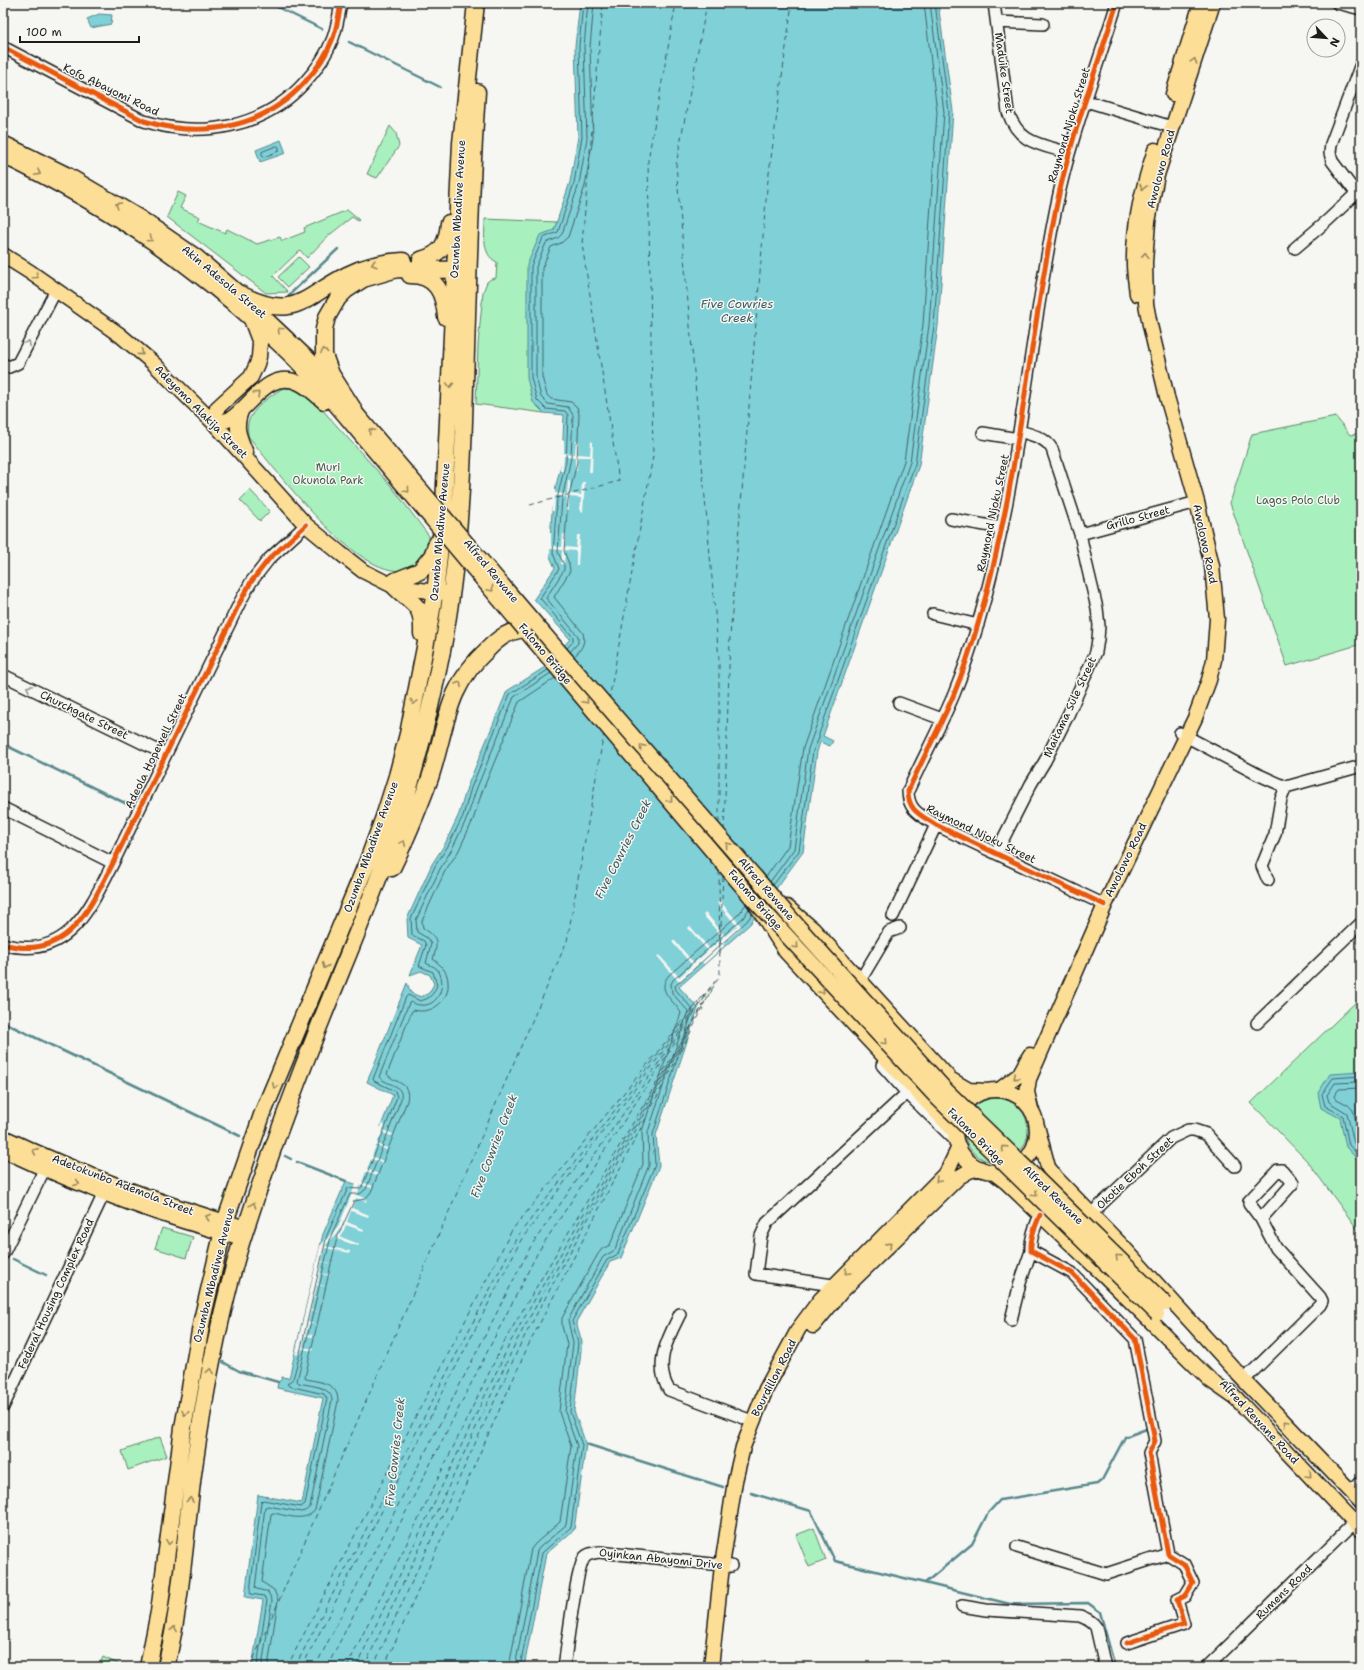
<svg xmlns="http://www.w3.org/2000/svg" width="1364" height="1670" font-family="'Shantell Sans',sans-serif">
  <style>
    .green { fill: #a8f0bd; stroke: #62866c }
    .water { fill: #7fd0d7; stroke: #57888c }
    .pier { fill: #f6f6f2 }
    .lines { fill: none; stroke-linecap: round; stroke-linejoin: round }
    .shore { stroke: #446467; stroke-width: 1 }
    .stream { stroke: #57888c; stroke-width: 2.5 }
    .ferry { stroke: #3f5b5d; stroke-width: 1; stroke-dasharray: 5 4; stroke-linecap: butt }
    .minor-casing { stroke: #1c1c1c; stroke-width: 14 }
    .major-casing { stroke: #1c1c1c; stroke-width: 17 }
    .highway-casing { stroke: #1c1c1c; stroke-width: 19 }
    .minor { stroke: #f6f6f2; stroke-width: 11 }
    .major { stroke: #fcde96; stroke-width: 14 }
    .highway { stroke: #fcde96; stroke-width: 16 }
    .major-bridge-casing { stroke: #1c1c1c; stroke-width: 17; stroke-linecap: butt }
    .major-bridge { stroke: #fcde96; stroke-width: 14 }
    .cycleway-casing { stroke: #f6f6f2; stroke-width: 8 }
    .cycleway { stroke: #e8590c; stroke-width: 5 }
    .oneway { stroke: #97875f }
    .oneway2 { stroke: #949492 }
    .labels { text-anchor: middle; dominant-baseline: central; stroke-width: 3; stroke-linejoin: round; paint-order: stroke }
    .street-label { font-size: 11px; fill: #1c1c1c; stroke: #f6f6f2 }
    .park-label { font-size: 11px; fill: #465c4c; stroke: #f6f6f2 }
    .water-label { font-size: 12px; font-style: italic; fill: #3f5b5d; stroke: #f6f6f2 }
  </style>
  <rect width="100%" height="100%" fill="#f6f6f2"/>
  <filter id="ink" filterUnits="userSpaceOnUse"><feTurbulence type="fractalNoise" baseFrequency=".025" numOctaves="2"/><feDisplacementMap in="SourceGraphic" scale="8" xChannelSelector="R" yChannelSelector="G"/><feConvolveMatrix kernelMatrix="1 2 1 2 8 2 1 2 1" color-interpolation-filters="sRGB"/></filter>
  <g filter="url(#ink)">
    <path class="green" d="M390,126L396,133L399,146L377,178L367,174Z
      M178,192L186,196L180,208L200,217L198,221L225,233L227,229L257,244L280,237L282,241L305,232L304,228L347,210L359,220L358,221L352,217L327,237L307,258L300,250L273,276L288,292L266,293L167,217Z
      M485,219L557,222L554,230L533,402L544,413L476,404L478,345L483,292L487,282L491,279L496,278L497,262C481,255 485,234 485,219Z
      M299,257L309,267L288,287L278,277Z
      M283,388L296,389L309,395L392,487L429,536C426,554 425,565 405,570C357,580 276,470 248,436C248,432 247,427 248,423C252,408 270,396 283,388Z
      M1336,417L1350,435L1361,433V644L1287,666L1230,503L1252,434Z
      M250,490L270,511L260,521L240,500Z
      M1361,997V1234L1308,1162L1251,1103Z
      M964 1130a32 32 0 1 1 64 0a32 32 0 1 1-64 0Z
      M162,1228L193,1237L186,1258L155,1248Z
      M160,1437L167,1456L128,1470L122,1451Z
      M814,1528L826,1560L809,1567L796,1535Z
      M103,1657L125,1667H98Z"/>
    <path class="water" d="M580,3H938L953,111L938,326L919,465L823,736L833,741L830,746L820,742L817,752L803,852L750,924L679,987L698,1008L656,1135L659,1166L621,1258L610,1262L576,1322L582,1342L574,1411L586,1444L574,1530L546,1554L524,1667H252L263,1600L245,1597L258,1495L302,1503L323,1398L277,1388L278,1382L281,1380L282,1377L289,1378L323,1234L346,1181L358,1185L393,1095L367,1082L407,983L411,993L421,997L429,993L434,984L430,975L421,971L410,975L422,945L408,938L407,919L432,864L445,844L459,814L467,787L507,691L545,667L570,639L534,599L555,568L549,554L553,498L562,461L564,415L544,413L533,402L527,378V265L540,235L554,230L570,182L578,137L575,46Z
      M99,14L112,15L111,24L91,28L87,19Z
      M281,140L286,153L260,162L256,150Z
      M1361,1072V1158H1356L1346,1147L1340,1118L1321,1108L1318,1093L1330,1074Z"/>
    <path class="pier" d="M562,440H564V453L575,454L576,441H579L578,454L590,455L591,441L593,442L592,472H589L590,457H578L577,471H575V457L564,456L563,471H560Z
      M555,480V493L567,494L568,481H570V494L581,495L582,482H585L583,512H580L581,498L569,497V511H566L567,497L555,496L554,511H552V493Z
      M548,533H551V546L562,547L563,534H566L565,547L576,548L577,535H580L578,565H576V551L565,550L564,565L561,564L562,550L550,549V562L547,556Z
      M720,901L742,927L723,944L724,946L704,964L702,962L679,982L657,956L659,955L679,977L692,965L672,942L674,940L694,963L708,951L688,928L690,926L710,949L723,938L703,915L706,913L725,936L737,926L717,903Z
      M382,1124L385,1125L383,1130L393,1134L392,1136L382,1133L377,1144L387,1148V1150L376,1146L372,1156L383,1161L382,1163L371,1159L367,1169L378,1174L377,1176L366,1172L362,1182L373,1186L372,1188L361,1185L357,1195L367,1199L366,1202L356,1198L352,1208L369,1215L368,1217L351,1211L347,1222L364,1229L363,1231L346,1225L341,1237L359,1244L358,1246L337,1239L341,1228L325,1246L350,1251V1253L325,1248L322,1261L334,1264L322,1262L320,1273L330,1275V1276L320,1274L318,1284L327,1287L317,1285L314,1299L325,1301L313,1299L311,1310L318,1312L311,1311L308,1322L315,1324H309L306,1334L313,1335V1337L305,1336L303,1347L313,1349V1351L302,1349L301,1353L299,1352L300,1348L298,1354L295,1355L320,1246L339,1225L379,1127H381Z"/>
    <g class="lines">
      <path class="shore" d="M277,146L279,147V151L264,157L262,156V152Z
        M567,648L573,642V637L540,598L559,569L553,553L557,499L566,461L568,415L565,411L546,409L537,400L531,378V266L543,238L558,232L574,183L582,137L579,46L583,3
        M570,652L578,643V636L546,598L564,570V565L558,552L562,499L571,458L573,415L568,407L548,404L541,397L536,377V267L546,243L558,238L562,234L579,184L587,138L584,47L588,3
        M574,657C581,649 586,644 583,633L554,597L570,571L569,564L564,551L568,500L577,462L579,414L577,407L571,402L551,399L547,395L542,377V268L551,247L561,243L568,237L585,186L593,138L590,47L594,3
        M766,877L788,846L803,748L904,461L923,325L937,112L924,3
        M770,882L794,849L808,749L910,462L929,325L944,112L930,3
        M773,885L799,851L813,751L819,738V734L915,464L934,326L949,112L935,3
        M1361,1076L1333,1078L1322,1094L1325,1106L1343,1116L1349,1145L1357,1154H1361
        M1361,1082L1335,1083L1327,1095L1329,1102L1347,1113L1354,1143L1361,1149
        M1361,1088L1339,1089L1334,1096L1335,1098L1348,1105L1353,1110L1361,1142
        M257,1667L267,1600L264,1596L251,1594L250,1592L261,1502L263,1500L301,1507L305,1504L327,1399L324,1394L289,1386L287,1384L293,1379L299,1357L327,1235L348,1188L358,1189L362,1187L397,1097L395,1091L374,1081L373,1079L406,997L408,995L420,1001C431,998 433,995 437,985L433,972L419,966L426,945L424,941L412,935L411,919L435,866L448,846L463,816L471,788L510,694L548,670
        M262,1667L272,1600L268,1592L257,1589L255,1588L265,1507L268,1506L301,1512L305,1511L310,1507L332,1400C331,1386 310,1386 299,1383L297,1381L331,1236L350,1194H360L366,1189L401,1099C404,1084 386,1085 379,1077L409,1003L411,1002C413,1003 417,1005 420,1005C439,1008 448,982 437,969C434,966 429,965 426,963L431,944L427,938L417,932L416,920L440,869L452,849L467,818L476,790L514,697L551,673
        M268,1667L278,1600L274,1590L262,1582L271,1514L273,1513C286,1515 305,1523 315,1510L338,1401C338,1383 320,1382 306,1379L305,1377L337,1238L354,1201L365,1199L371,1192L407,1101C411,1081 395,1084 387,1074L412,1011L414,1010C431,1015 450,1001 448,982C448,972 441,965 433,959C438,942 439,938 423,928L422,921L445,871L458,852L473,820L482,792L519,702L555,678
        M509,1667L531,1549L536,1543L560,1522L571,1446L559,1412L567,1344L562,1326V1318L598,1254L602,1249L610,1245L643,1164L642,1131L681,1013C674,1000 655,991 669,975L739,914L746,904
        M515,1667L537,1551L540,1547L566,1525L577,1446L565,1412L573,1343L568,1320L603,1257L615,1250L649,1165L648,1132L688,1011L672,993L671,984L673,980L743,918L749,909
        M520,1667L542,1553L571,1527L582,1445L570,1412L578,1343L572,1321L607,1260L618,1254L655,1165L653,1134L693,1010L676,990L675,986L747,921L752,914"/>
      <path class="stream" d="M269,3L322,29
        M349,42L440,87
        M289,295L338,249
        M3,744L127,804
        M3,1022L240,1136
        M285,1156L291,1159
        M297,1162L346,1181
        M13,1259L46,1275
        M223,1362L239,1371L278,1382
        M586,1444L723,1487
        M751,1493L811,1511L835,1561L1010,1604L1088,1603L1100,1612L1115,1667
        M925,1583L972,1544L988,1513L1000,1500L1097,1484L1102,1480L1125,1437L1149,1428"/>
      <path class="ferry" d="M707,3L676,165L719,659V826
        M530,505L619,481L582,244L603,3
        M609,700L653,456L648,160L676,3
        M724,831L730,637L767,188L792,3
        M720,953L723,874
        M703,997L710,989
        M706,1001L712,990
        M250,1667L567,941L604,733
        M287,1667L512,1230L717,979
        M295,1667L517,1237L703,996
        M302,1667L521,1240L692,1013
        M315,1667L531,1246L715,982
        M327,1667L538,1252L705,997
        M347,1667L504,1342L690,1026
        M356,1667L511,1341L720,975L719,871
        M364,1667L516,1342L691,1027
        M373,1667L521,1343L706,1000
        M384,1667L528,1346L703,1008"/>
      <g class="minor-casing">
        <path id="minor" d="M994,3L1008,112C1019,144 1040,144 1069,153
          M1337,3L1361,9
          M997,22L1043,24
          M3,47L144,121C202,139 264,128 305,82C316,70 327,54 333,38C337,27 339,15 341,3
          M1086,101L1172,127
          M1356,193L1332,161L1330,153L1331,144L1361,64
          M1295,248L1328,220L1361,189
          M3,364L9,367L18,363L56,290
          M983,433L1018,439
          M951,519L1002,528
          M1080,534L1197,502
          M933,614L978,625
          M3,675L165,754
          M899,703L942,719
          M1180,733L1257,774L1286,787L1361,766
          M3,808L113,863
          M996,853L1031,784L1045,761L1068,715L1096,652L1098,639L1099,626L1097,608L1087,566L1080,534L1052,449C1045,437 1032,435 1019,431
          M1268,880L1262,866L1275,834L1281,799L1286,787
          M1105,905L936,825C921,815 908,811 908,791C923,758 940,727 954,694C963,672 971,648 978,624C1018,488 1028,346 1056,208C1070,138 1096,71 1117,3
          M893,916L936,825
          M3,944C67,962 89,910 113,863L240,602L251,582L269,559L306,525
          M864,974L889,932L900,928
          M1257,1023L1361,923
          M882,1065L907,1093L956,1141
          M1092,1213L1171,1138L1188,1130H1194L1206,1134L1235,1166
          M1040,1215C1035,1227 1030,1238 1031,1251L1072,1273L1135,1339L1155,1441L1149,1453L1168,1554L1184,1564L1193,1583L1185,1596L1177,1600L1184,1624L1127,1643
          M3,1254L44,1170
          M839,1290L833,1285L756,1274L761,1236L767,1223L907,1093
          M680,1314C668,1338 653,1364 669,1390L752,1421
          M1011,1320L1020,1283L1031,1251
          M1244,1380L1320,1305L1322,1301L1320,1297L1276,1248L1261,1219L1249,1203V1201L1278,1170H1282L1293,1183L1261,1219
          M3,1407L107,1187
          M1351,1491L1361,1481
          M1017,1547L1106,1574L1168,1554
          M962,1606L986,1610L1080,1616C1087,1619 1092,1621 1096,1627L1105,1667
          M564,1667C567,1648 576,1567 585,1557C589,1553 594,1553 599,1552L731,1566
          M1207,1667L1361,1516"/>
      </g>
      <g class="major-casing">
        <path id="major" d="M1173,94L1201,3
          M3,143L68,175L139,217L197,257L240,294L317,367L389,452
          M3,156C112,209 201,269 288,353C322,386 351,424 382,460
          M3,255L30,272L120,335L152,362L214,423L306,525L340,553L363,571L395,587L446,593
          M1137,294C1136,284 1134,274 1134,264C1133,224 1143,187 1155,150
          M242,409C234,427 239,436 246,453
          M214,423C219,422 227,421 232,418C252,404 269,369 299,383C308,387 316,395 324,402
          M214,423L217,408L251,377L257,364L259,357L260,343L252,322
          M524,629L751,897L786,952L955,1132
          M787,907L813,929L950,1079L969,1090L987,1091
          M999,1090L1019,1075L1030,1055
          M955 1131a41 41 0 1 1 82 0a41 41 0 1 1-82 0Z
          M1031,1109L1027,1092L1029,1079L1105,905L1195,718L1209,680L1214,660L1217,619L1212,566L1197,502L1167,397L1150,325L1146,304L1145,262L1148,222L1157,175L1213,3
          M1037,1126L1048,1167L1056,1178L1124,1248L1244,1380
          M3,1137C81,1174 163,1204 246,1228
          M3,1150C80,1186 160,1217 243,1238
          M993,1172L1006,1182L1105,1276L1210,1380L1237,1399
          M813,1326L841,1292L959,1177L969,1171L980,1168
          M1238,1374L1361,1502
          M1230,1392L1361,1530
          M711,1667L722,1566L735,1481L743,1447L766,1389L799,1328L820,1300L947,1172L959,1147"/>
      </g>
      <g class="highway-casing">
        <path id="highway" d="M421,260C442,254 447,244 449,223
          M410,275C437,275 444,294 446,317
          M240,294C295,322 302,298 347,275C365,266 383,262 403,261
          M354,410L331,374L324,355V329L327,317L338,298L346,290L363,279L397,269L465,270
          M395,581L420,571L432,556L437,543
          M395,587C414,606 423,603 422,634
          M392,868C406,840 418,810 429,781C447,729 444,689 488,649C500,637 507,632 524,629
          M148,1667L159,1612L183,1428L202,1320L225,1222L262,1115L367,863L384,817L397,776L408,734L429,627L436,585L444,506L461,143L476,3
          M166,1667C181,1604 185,1538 193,1474C204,1396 218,1319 241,1243C264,1171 290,1099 318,1029C348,953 381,879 405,801C420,752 432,701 442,651C459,563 463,473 465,384C468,287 470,189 477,92"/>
      </g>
      <use href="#minor" class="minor"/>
      <use href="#major" class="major"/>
      <use href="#highway" class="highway"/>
      <g class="major-bridge-casing">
        <path id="major-bridge" d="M389,452L559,651L798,926L945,1089L1166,1304
          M382,460L524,629
          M751,897L937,1098L1157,1314"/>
      </g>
      <use href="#major-bridge" class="major-bridge"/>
      <g class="cycleway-casing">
        <path id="cycleway" d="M3,47L144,121C202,139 264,128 305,82C316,70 327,54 333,38C337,27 339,15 341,3
          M1105,905L936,825C921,815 908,811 908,791C923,758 940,727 954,694C963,672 971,648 978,624C1018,488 1028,346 1056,208C1070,138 1096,71 1117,3
          M3,944C67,962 89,910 113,863L240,602L251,582L269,559L306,525
          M1040,1215C1035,1227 1030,1238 1031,1251L1072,1273L1135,1339L1155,1441L1149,1453L1168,1554L1184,1564L1193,1583L1185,1596L1177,1600L1184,1624L1127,1643"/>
      </g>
      <use href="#cycleway" class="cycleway"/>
    </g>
    <defs><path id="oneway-chevron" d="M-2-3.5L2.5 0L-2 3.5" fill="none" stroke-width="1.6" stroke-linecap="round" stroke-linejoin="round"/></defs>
    <g class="oneway">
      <use href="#oneway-chevron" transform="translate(1194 61) rotate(-72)"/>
      <use href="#oneway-chevron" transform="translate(38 173) rotate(27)"/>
      <use href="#oneway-chevron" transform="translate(1143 187) rotate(104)"/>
      <use href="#oneway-chevron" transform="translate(118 205) rotate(-149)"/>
      <use href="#oneway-chevron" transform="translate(150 239) rotate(34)"/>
      <use href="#oneway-chevron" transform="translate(1145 255) rotate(-88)"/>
      <use href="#oneway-chevron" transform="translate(374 264) rotate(164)"/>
      <use href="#oneway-chevron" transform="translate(36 276) rotate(35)"/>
      <use href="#oneway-chevron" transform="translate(280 330) rotate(-137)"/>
      <use href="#oneway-chevron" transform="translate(324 351) rotate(-98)"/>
      <use href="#oneway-chevron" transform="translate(141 353) rotate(40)"/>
      <use href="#oneway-chevron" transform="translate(450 385) rotate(92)"/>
      <use href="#oneway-chevron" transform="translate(257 394) rotate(-44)"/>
      <use href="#oneway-chevron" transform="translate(371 431) rotate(-131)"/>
      <use href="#oneway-chevron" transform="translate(407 490) rotate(50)"/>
      <use href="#oneway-chevron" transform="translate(491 589) rotate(50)"/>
      <use href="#oneway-chevron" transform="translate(459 684) rotate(-61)"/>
      <use href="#oneway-chevron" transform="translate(586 701) rotate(50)"/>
      <use href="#oneway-chevron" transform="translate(414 702) rotate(102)"/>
      <use href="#oneway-chevron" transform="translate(642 747) rotate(-131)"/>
      <use href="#oneway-chevron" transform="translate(670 800) rotate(50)"/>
      <use href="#oneway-chevron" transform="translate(403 843) rotate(-65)"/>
      <use href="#oneway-chevron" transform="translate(728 845) rotate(-131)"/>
      <use href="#oneway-chevron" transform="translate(796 946) rotate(47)"/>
      <use href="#oneway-chevron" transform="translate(325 966) rotate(112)"/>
      <use href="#oneway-chevron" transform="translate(822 991) rotate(47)"/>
      <use href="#oneway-chevron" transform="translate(885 1042) rotate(47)"/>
      <use href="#oneway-chevron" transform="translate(1016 1077) rotate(139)"/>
      <use href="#oneway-chevron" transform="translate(275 1086) rotate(114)"/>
      <use href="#oneway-chevron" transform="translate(1004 1148) rotate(-136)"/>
      <use href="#oneway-chevron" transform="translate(35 1151) rotate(-156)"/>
      <use href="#oneway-chevron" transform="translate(938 1180) rotate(133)"/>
      <use href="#oneway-chevron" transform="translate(77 1183) rotate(22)"/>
      <use href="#oneway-chevron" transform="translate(1035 1194) rotate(44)"/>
      <use href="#oneway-chevron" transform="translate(253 1205) rotate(-72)"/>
      <use href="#oneway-chevron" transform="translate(208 1217) rotate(-163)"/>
      <use href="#oneway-chevron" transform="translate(889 1245) rotate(-44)"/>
      <use href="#oneway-chevron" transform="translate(1118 1257) rotate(-136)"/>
      <use href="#oneway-chevron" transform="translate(847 1272) rotate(135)"/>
      <use href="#oneway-chevron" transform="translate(210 1371) rotate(-80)"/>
      <use href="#oneway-chevron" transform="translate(185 1413) rotate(99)"/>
      <use href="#oneway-chevron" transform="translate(1286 1423) rotate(-134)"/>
      <use href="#oneway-chevron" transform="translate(1309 1475) rotate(46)"/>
      <use href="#oneway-chevron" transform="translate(190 1500) rotate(-83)"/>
      <use href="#oneway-chevron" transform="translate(169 1542) rotate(98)"/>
      <use href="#oneway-chevron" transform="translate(174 1629) rotate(-81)"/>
    </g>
    <g class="oneway2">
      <use href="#oneway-chevron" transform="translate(28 343) rotate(-62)"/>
      <use href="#oneway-chevron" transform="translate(29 688) rotate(-153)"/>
    </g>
  </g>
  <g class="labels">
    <g class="street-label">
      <text transform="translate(1004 73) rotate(82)">Maduike Street</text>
      <text transform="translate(111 90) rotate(26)">Kofo Abayomi Road</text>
      <text transform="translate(1069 125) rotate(-73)">Raymond Njoku Street</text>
      <text transform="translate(1161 169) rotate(-75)">Awolowo Road</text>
      <text transform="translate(458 209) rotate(-87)">Ozumba Mbadiwe Avenue</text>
      <text transform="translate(224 282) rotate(40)">Akin Adesola Street</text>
      <text transform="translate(201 412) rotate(45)">Adeyemo Alakija Street</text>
      <text transform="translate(993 513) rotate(-78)">Raymond Njoku Street</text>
      <text transform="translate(1138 518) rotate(-15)">Grillo Street</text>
      <text transform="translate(440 532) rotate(-85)">Ozumba Mbadiwe Avenue</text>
      <text transform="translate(1205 544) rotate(78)">Awolowo Road</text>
      <text transform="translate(491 571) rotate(50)">Alfred Rewane</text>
      <text transform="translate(545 654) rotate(50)">Falomo Bridge</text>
      <text transform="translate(1070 707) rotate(-65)">Maitama Sule Street</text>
      <text transform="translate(84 715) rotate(26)">Churchgate Street</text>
      <text transform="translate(156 751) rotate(-64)">Adeola Hopewell Street</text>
      <text transform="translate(981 834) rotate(26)">Raymond Njoku Street</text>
      <text transform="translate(371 847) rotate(-70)">Ozumba Mbadiwe Avenue</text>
      <text transform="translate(1126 860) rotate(-64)">Awolowo Road</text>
      <text transform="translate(766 889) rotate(49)">Alfred Rewane</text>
      <text transform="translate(755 900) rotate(49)">Falomo Bridge</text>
      <text transform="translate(976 1137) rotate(45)">Falomo Bridge</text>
      <text transform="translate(1135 1173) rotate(-43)">Okotie Eboh Street</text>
      <text transform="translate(123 1185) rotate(21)">Adetokunbo Ademola Street</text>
      <text transform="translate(1053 1195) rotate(44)">Alfred Rewane</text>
      <text transform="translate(214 1275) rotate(-76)">Ozumba Mbadiwe Avenue</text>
      <text transform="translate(56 1294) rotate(-65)">Federal Housing Complex Road</text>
      <text transform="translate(774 1378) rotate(-63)">Bourdillon Road</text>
      <text transform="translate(1259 1422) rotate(47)">Alfred Rewane Road</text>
      <text transform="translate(661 1559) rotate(6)">Oyinkan Abayomi Drive</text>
      <text transform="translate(1284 1592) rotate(-44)">Rumens Road</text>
    </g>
    <g class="park-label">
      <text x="328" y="467">Muri<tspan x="328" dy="13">Okunola Park</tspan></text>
      <text x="1298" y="500">Lagos Polo Club</text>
    </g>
    <g class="water-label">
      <text x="737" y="304">Five Cowries<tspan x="737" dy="14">Creek</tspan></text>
      <text transform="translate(623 849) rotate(-63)">Five Cowries Creek</text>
      <text transform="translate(494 1146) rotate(-69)">Five Cowries Creek</text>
      <text transform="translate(395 1452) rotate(-84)">Five Cowries Creek</text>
    </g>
  </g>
  <rect width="1364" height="1670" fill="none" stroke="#f6f6f2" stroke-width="16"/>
  <rect x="8" y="8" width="1348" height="1654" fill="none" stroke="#1c1c1c" stroke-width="1.5" filter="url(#ink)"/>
  <g transform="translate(1326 38) rotate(116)"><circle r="19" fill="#f6f6f2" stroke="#9f9f9c"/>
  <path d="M0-3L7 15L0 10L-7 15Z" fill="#1c1c1c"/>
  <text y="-6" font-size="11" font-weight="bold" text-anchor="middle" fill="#1c1c1c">N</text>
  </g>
  <path d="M20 36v6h119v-6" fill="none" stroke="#1c1c1c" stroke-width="2"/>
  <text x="26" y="36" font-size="12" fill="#1c1c1c" stroke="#f6f6f2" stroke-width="3" paint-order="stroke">100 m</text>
</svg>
